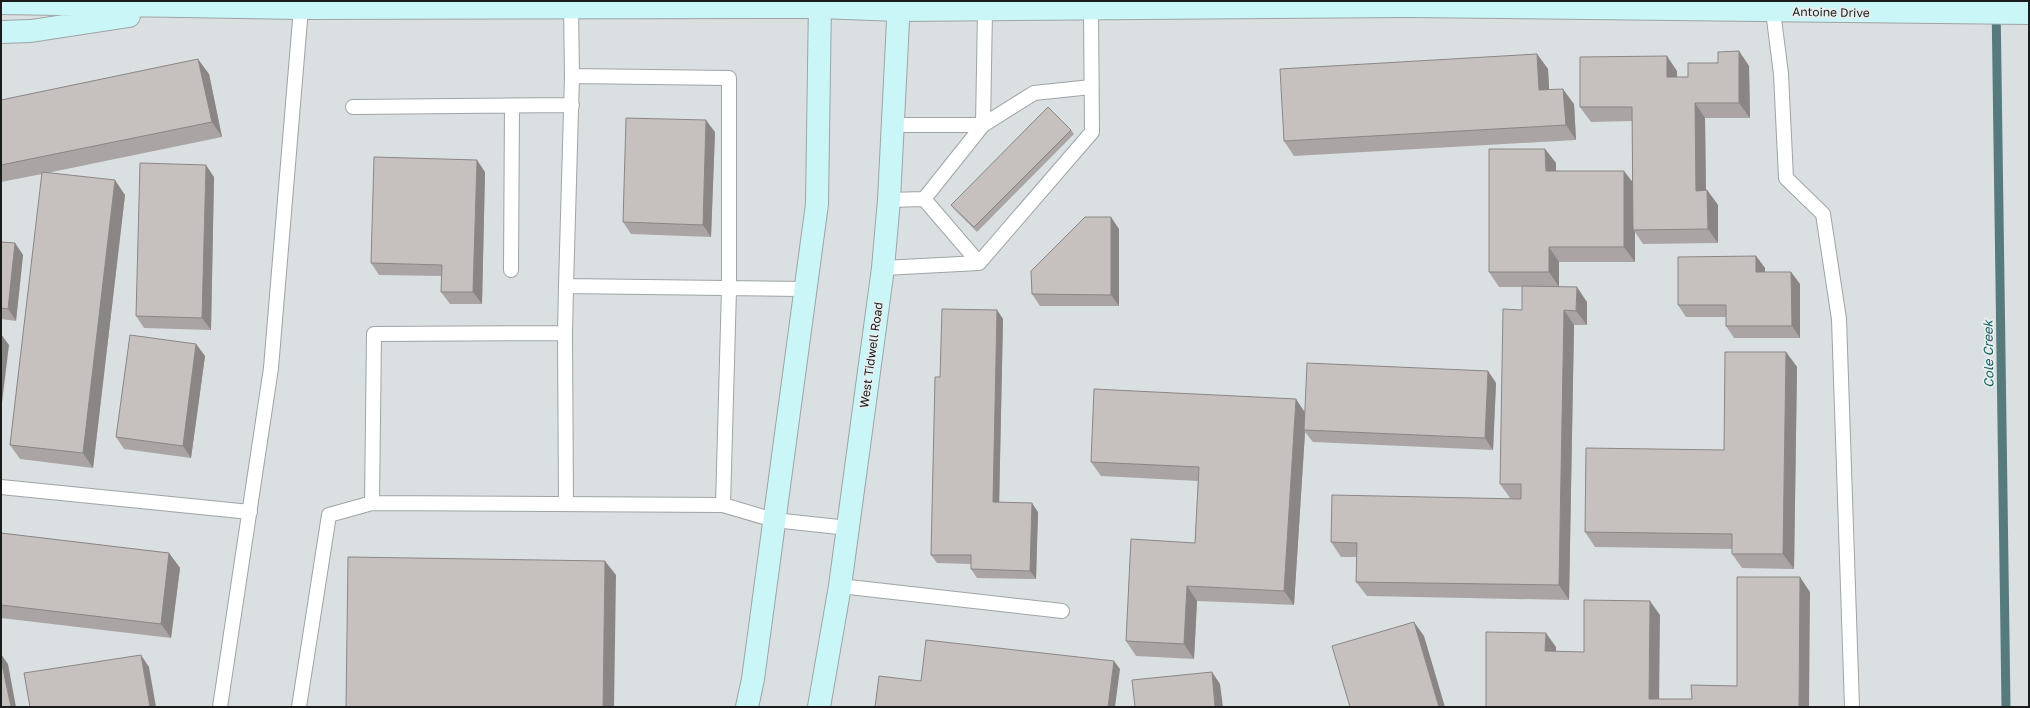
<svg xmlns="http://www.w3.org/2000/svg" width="2030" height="708" font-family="'Golos Text',sans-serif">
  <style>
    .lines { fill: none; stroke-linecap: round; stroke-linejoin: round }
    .stream { stroke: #577b7d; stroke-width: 9 }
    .lane-casing { stroke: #9ea4a4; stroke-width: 16 }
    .secondary-casing { stroke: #9ea4a4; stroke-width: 24 }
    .lane { stroke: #fff; stroke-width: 14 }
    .secondary { stroke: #cbf6f8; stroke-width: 22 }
    .wall { fill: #aaa5a4 }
    .shaded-wall { fill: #8b8686 }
    .building { fill: #c6c0bf; stroke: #8b8686 }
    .labels { text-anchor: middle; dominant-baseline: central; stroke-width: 3.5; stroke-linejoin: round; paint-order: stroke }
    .street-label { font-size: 12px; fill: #1a1c1c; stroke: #e7eeee }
    .water-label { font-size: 13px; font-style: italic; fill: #196063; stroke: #e7eeee }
  </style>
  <rect width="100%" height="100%" fill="#dae0e1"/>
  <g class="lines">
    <path class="stream" d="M1996,1L2006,707"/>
    <g class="lane-casing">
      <path id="lane" d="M571,7L572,76
        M1773,11L1781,74L1786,178L1823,214L1839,319L1852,707
        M353,107L572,105
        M893,125H983L985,10
        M889,200L924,199
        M979,263L924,199L983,125L1034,93L1091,87
        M883,268L979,263L1092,132L1091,9
        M511,270L512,106
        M566,286L572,76L729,78V289L723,505
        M805,289L566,286L565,333L374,334L372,503L723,505L774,520L848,528
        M565,333L566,504
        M1,487L250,512
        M840,586L1062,611
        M220,707L271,368L301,8
        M299,707L329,515L372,503"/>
    </g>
    <g class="secondary-casing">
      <path id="secondary" d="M1,3L301,8L820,7L898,10L1408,6L2029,13
        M1,32L31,31L129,16
        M747,707L753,679L817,204L820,1
        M819,707L840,586L883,268L889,200L899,1"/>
    </g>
    <use href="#lane" class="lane"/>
    <use href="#secondary" class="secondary"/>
  </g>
  <path class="wall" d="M1739,51L1749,66L1750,118H1705L1706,190H1707L1718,205V243L1643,244L1635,232V262H1559V287L1587,302V325H1574L1569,600L1367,596L1356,582L1357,557H1341L1331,542L1510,498L1500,484L1522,310V287H1499L1489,272L1545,149L1556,163V171L1632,182V121L1591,122L1580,107L1677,71V77H1688Z
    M1537,54L1548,69L1549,90L1574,104L1576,140L1294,156L1284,141Z
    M209,74L222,137L47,173L125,195L93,468L20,459L10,445L42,174L1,182V100Z
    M1071,130L1074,134L977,232L954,209L951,205Z
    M715,132L711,237L631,234L623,222Z
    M485,172L482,304H450L441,292V276L379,275L371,263Z
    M214,177L211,330L144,328L136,316Z
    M1119,229V306H1040L1032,294Z
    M1,242L15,243L23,255L16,321L1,319Z
    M1756,256L1765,268V272H1791L1800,284V338H1734L1726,326V317H1686L1678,305Z
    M997,310L1003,319L999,502L1038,512L1036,579L977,578L971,569V564L937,563L931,555L940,377Z
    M196,344L205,356L191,458L124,449L116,437Z
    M1786,352L1797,367L1794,569L1742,568L1732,554V549L1595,547L1585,532L1724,450Z
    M1488,371L1496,383L1493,450L1313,442L1305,432L1294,605L1197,601L1194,659L1136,656L1126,641L1195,543L1198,481L1101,476L1091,462L1305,412Z
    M1,533L169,553L180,568L171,638L1,618Z"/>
  <path class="shaded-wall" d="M1739,51L1749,66L1750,118L1739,103Z
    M1537,54L1548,69L1550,105L1539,90Z
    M1667,56L1677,71V92L1667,77Z
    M198,59L209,74L222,137L212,122Z
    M1563,89L1574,104L1576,140L1566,125Z
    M1695,103L1705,118L1706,205L1696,191Z
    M706,120L715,132L711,237L703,225Z
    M1545,149L1556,163V185L1546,171Z
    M477,160L485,172L482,304L473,292Z
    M206,165L214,177L211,330L202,318Z
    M1624,171L1635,185L1633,230L1635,232V262L1624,247Z
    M115,180L125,195L93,468L83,453Z
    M1707,190L1718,205V243L1708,229Z
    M1111,217L1119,229V306L1111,295Z
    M15,243L23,255L16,321L8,309Z
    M1549,247L1559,262V287L1549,272Z
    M1756,256L1765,268V284L1756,272Z
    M1791,272L1800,284V338L1792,326Z
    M1577,287L1587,302V325L1576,311Z
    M997,310L1003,319L999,511L993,502Z
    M1564,310L1574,325L1569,600L1559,585Z
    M1,334L9,345L1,411Z
    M196,344L205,356L191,458L183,446Z
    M1786,352L1797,367L1794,569L1783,554Z
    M1488,371L1496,383L1493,450L1485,438Z
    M1296,399L1306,414L1304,430L1305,432L1294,605L1284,591Z
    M1032,503L1038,512L1036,579L1030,571Z
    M169,553L180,568L171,638L161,624Z
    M605,561L616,575L614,707H603Z
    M1800,577L1810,592L1809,707H1799Z
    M1187,586L1197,601L1194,659L1184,644Z
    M1650,601L1660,615L1659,707L1649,699Z
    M1414,622L1424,636L1445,707H1439Z
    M1546,633L1556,647V666L1545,651Z
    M1,654L8,664L16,707H11L1,660Z
    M141,655L149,667L156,707H150Z
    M1114,661L1120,669L1115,707H1108Z
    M1212,672L1220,684L1223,707H1215Z"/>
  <path class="building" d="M1739,51V103H1695L1696,191L1707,190L1708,229L1633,230L1632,107H1580V57L1667,56V77H1688V63H1718V52Z
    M1537,54L1539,90L1563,89L1566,125L1284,141L1280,69Z
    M198,59L212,122L1,165V100Z
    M1048,107L1071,130L974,227L951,205Z
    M626,118L706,120L703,225L623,222Z
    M1489,149H1545L1546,171H1624V247H1549V272H1489Z
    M374,157L477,160L473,292H441L442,265L371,263Z
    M140,163L206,165L202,318L136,316Z
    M42,172L115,180L83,453L10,445Z
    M1085,217H1111V295L1032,294L1031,271Z
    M1,242L15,243L8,309L1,308Z
    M1756,256V272H1791L1792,326H1726V305H1678V257Z
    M1522,286L1577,287L1576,311L1564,310L1559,585L1356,582L1357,543L1331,542L1332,495L1521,499V484H1500L1503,309L1522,310Z
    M942,309L997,310L993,502L1032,503L1030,571L971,569V555H931L935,377H940Z
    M130,335L196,344L183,446L116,437Z
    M1725,352H1786L1783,554H1732V534L1585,532L1586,448L1724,450Z
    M1307,363L1488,371L1485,438L1304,430Z
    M1094,389L1296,399L1284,591L1187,586L1184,644L1126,641L1131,539L1195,543L1199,467L1091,462Z
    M1,533L169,553L161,624L1,605Z
    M348,557L605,561L603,707H346Z
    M1737,577H1800L1799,707H1486V632L1546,633L1545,651L1584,652V600L1650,601L1649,699H1692L1691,685L1737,686Z
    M1414,622L1439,707H1350L1332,646Z
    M926,640L1114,661L1108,707H875L879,676L921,681Z
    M141,655L150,707H30L24,673Z
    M1,660L11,707H1Z
    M1212,672L1215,707H1135L1132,680Z"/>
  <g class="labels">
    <g class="street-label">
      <text transform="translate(1831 12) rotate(1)">Antoine Drive</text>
      <text transform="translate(871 355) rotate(-82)">West Tidwell Road</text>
    </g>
    <g class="water-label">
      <text transform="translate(1988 354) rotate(-91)">Cole Creek</text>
    </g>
  </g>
  <rect width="2030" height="708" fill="none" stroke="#1a1c1c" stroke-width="4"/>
</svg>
